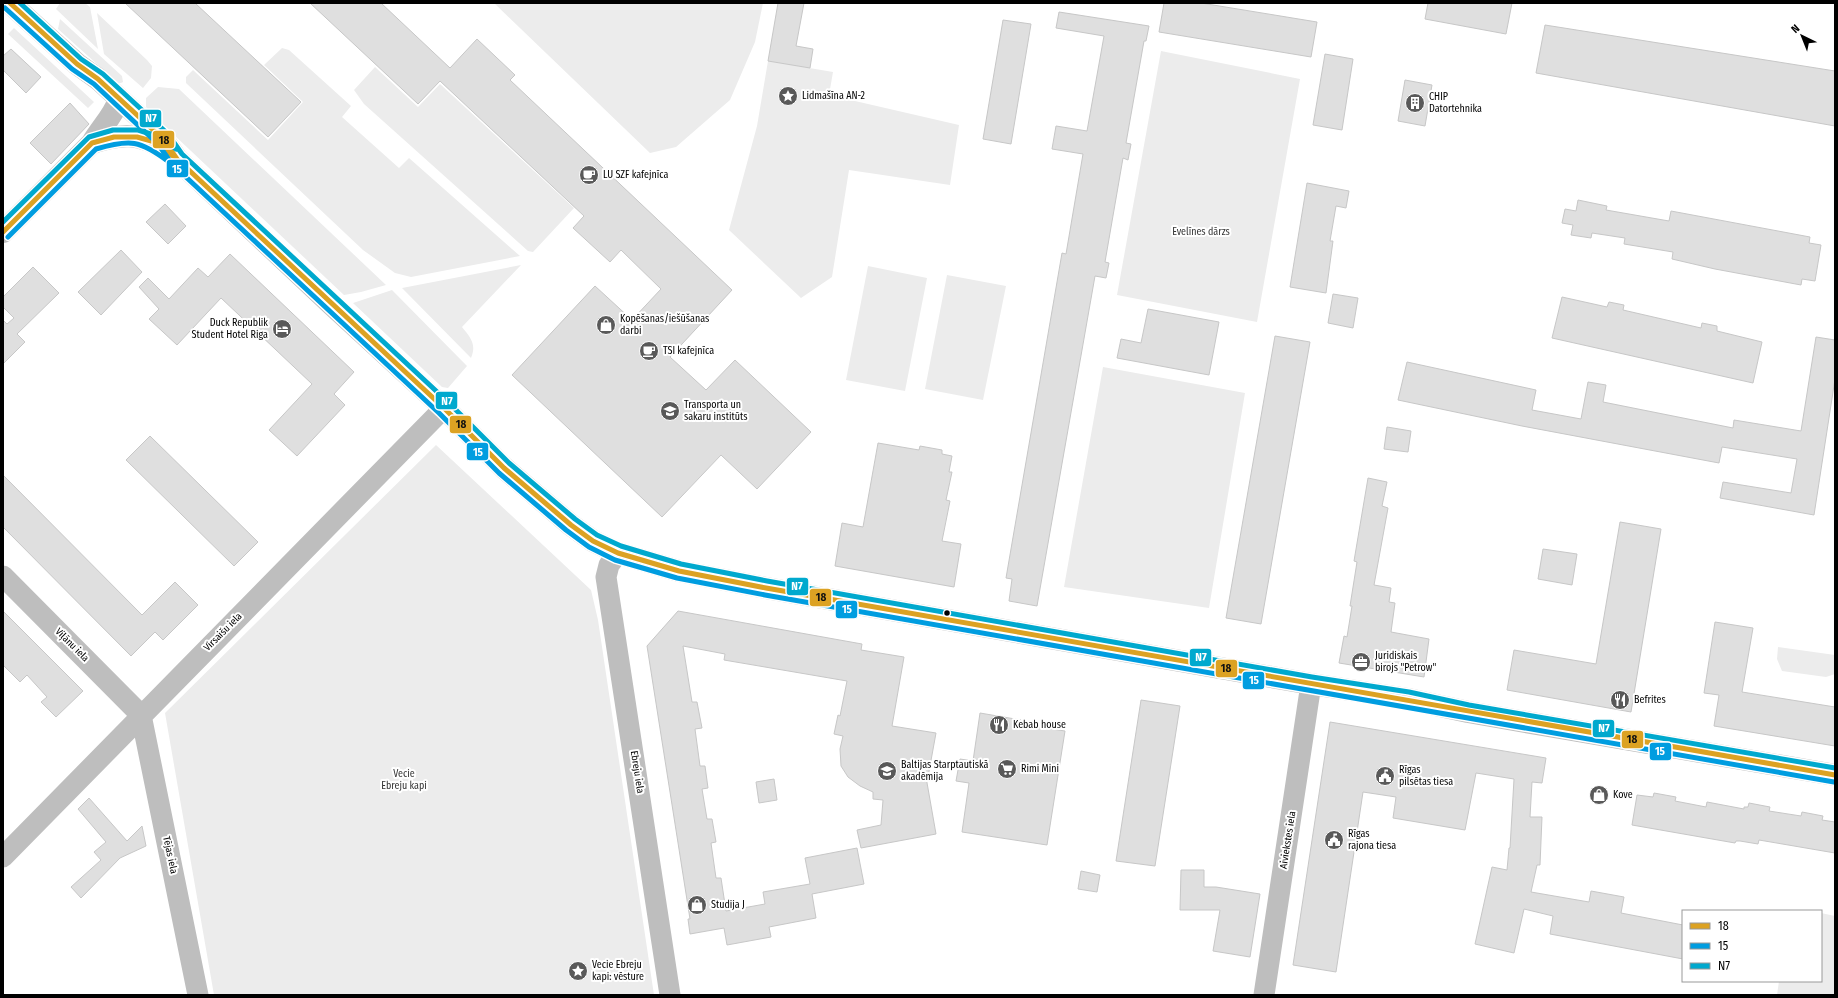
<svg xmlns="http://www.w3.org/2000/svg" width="1838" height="998" font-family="'Fira Sans Condensed',sans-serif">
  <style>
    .green { fill: #ececec }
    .building { fill: #dfdfdf; stroke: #c7c7c7 }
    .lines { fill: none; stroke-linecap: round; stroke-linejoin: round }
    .minor { stroke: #bebebe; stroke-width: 21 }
    .tertiary { stroke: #bebebe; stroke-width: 22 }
    .bus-1-casing { stroke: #fff; stroke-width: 8 }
    .bus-2-casing { stroke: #fff; stroke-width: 8 }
    .bus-3-casing { stroke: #fff; stroke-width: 8 }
    .bus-1 { stroke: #dca223; stroke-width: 5 }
    .bus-2 { stroke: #009de0; stroke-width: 5 }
    .bus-3 { stroke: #00a9ce; stroke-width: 5 }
    .bus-dot { fill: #000; stroke: #fff; stroke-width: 1.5 }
    .labels { text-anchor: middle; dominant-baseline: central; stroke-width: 4; stroke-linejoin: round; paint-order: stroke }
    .poi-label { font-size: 10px; fill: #000; stroke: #fff; text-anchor: start }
    .park-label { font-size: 10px; fill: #333; stroke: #fff }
    .street-label { font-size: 10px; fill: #000; stroke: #fff }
    .line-badge { stroke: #fff; stroke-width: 1.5 }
    .badge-label { font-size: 11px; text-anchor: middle; font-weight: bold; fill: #fff }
    .pale-badge-label { font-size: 11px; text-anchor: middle; font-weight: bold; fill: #111 }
  </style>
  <rect width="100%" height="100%" fill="#fff"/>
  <path class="green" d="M60,3H85L90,7L98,49L56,9Z
    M494,3H763L755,42L730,100L676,147L650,153Z
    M97,13L147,60L152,66L151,78L143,88L104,54Z
    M60,19L122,76L123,82L121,83H118L58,29Z
    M14,28L94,102L88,108L8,34Z
    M282,48L289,50L351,106L342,117L399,168L409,158L520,256L411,277L395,273L363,250L186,83V77L193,70L268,140L303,102L264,65Z
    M1161,51L1300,79L1257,322L1117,295Z
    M768,61L833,72L829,95L959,125L950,185L849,170L832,277L801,298L729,230L757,126Z
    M375,67L418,107L440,84L574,208L533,252L528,251L364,104L354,90Z
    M158,87L179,89L386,285L361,292L344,295L156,118L146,107V98Z
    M521,265L462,327C470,337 477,344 471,358L402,288Z
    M868,266L927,278L905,391L846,380Z
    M947,275L1006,286L983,400L925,389Z
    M392,290L467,366L448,388L442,387L353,303Z
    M1103,367L1245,393L1209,608L1064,587Z
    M436,445L591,590L598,620L654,995H214L165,713Z
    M1778,647L1835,655V674L1826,677L1782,671L1777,659Z
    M1821,913L1835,916V995H1777L1779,981H1821Z"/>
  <path class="building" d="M125,3H195L301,102L268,137Z
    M310,3H381L450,68L477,39L515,75L510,80L732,290L670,357L706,390L735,360L811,432L757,489L721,455L662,517L512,375L595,286L632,320L661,289L621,250L610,262L573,228L584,216L440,81L418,104Z
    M778,3H804L796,46L813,49L810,68L768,61Z
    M1164,3H1201L1317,22L1311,57L1159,32Z
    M1428,3H1512L1506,34L1425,19Z
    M1059,12L1149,26L1146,41H1144L1126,143L1131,144L1128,160L1123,158L1105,262L1109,263L1106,278L1095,276L1037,606L1009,601L1012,579L1006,578L1062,253L1066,254L1083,154L1052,149L1056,126L1087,131L1104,36L1056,28Z
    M1003,20L1031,24L1011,144L983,139Z
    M1545,25L1835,71V126L1536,73Z
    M11,49L41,77L26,93L3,70V56Z
    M1325,54L1353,59L1342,130L1313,125Z
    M1405,80L1432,85L1425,126L1398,121Z
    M70,103L89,124L51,164L30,143Z
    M1307,183L1349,191L1346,208L1336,206L1330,241H1333L1326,293L1290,287Z
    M1578,200L1607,206L1606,210L1669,221L1671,211L1810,237L1809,243L1821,245L1815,281L1802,279L1801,285L1715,269L1672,259L1673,252L1624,244L1625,238L1592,233L1591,238L1571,235L1573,225L1562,223L1565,209L1576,211Z
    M165,204L186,226L168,244L146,222Z
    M121,250L142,272L101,315L78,292Z
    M230,254L354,372L334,394L345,405L297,456L269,430L312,384L221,298L177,345L149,319L159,309L139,287L148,278L169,299L198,268L208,277Z
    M33,267L59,293L17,334L25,342L3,364V320L7,324L14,318L3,307V297Z
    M1333,294L1358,298L1353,328L1328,323Z
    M1562,297L1607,307L1609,302L1624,305L1623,310L1701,328L1702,323L1717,326V331L1762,342L1753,383L1552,338Z
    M1148,309L1219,322L1209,375L1117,358L1121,339L1141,343Z
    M1275,336L1310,342L1261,624L1226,618Z
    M1816,337L1835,340V379L1814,515L1720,498L1723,482L1791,493L1797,459L1722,447L1719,463L1522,426L1398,400L1407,362L1536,390L1532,410L1581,419L1588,382L1606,385L1603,402L1733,428L1734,420L1801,431Z
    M1387,427L1411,431L1408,452L1384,449Z
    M150,436L258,542L234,566L126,460Z
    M878,443L919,450L920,446L942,450V454L952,456L949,472H952L946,500L950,501L942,541L961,544L954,587L835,566L842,523L863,527Z
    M3,475L142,615L175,582L198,605L163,640L155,632L131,656L3,527Z
    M1368,478L1387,482L1382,506L1388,508L1374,585L1391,588L1389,602L1395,603L1391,632L1429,639L1424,677L1339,663L1344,636L1347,637L1352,606H1350L1357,562L1354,561Z
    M1620,522L1661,529L1631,712L1507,690L1514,650L1596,664Z
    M1543,549L1577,554L1572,585L1538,579Z
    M3,611L83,691L56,717L41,702L47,697L27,675L20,682L3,665Z
    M678,611L862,644L861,650L904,657L892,726L936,733L928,777H926L936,834L861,848L857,830L881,825L883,800L873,799V792L860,786L848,777L841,766L840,749L843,736L834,734L838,715L840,716L847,681L724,660L725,654L683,646L692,702H697L702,728L695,729L700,766H705L708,788L702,789L707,819H712L716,842L711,843L716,878H721L726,911L765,904L763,892L810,884L805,858L857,848L864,884L812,894L816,918L769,927L771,937L727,945L724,928L690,934L688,919H690L647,646Z
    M1715,622L1753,628L1742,692L1835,707V746L1714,726L1719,695L1704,693Z
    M1141,700L1180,706L1155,866L1116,861Z
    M980,713L1021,720L1020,724L1065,731L1047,845L962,832L969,783L956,781L960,759L973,761Z
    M1330,722L1546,758L1542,783L1532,782L1530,817H1542L1540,865H1537L1531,892L1589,902L1591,891L1624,897L1621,913L1683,925V959L1550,934L1553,916L1524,909L1514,953L1475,944L1492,867L1507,870L1509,848H1510L1514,779L1476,773L1465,830L1393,818L1396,797L1363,792L1336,972L1293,965Z
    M774,779L777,800L759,803L756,782Z
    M1654,793L1676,797L1675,801L1706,807L1707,802L1744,809V807H1748L1749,803L1770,807L1769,811L1801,816L1802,812L1823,816L1822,820L1835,822V853L1759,840L1758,844L1740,841H1736L1735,843L1632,825L1637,795L1653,797Z
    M89,798L127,841L142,826L146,846L120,858L81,898L71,887L101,860L94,852L106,842L78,809Z
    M1181,870H1204V887H1216L1260,894L1250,957L1213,951L1220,910H1180Z
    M1081,871L1100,875L1097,892L1078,889Z"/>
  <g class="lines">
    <path class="minor" d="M618,553L609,565L606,577L670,995
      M3,576L141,715
      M141,715L198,995
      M3,857L444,408
      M1264,995L1311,684"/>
    <path class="tertiary" d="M10,3L77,64L98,79L163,139L177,159L332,305L444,408L504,468L571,525L593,541L618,553L679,571L766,588L1311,684L1408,699L1468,712L1566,729L1835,775
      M92,143C121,134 139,132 165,150
      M3,232L92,143C101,128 113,116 119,100"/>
    <g class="bus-1-casing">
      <path id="bus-1" d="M10,3L77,64L98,79L163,139L177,159L444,408L504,468L571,525L593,541L618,553L679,571L766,588L1835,775
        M3,232L92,143L114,137H137L155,142L173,156"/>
    </g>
    <g class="bus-2-casing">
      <path id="bus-2" d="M5,8L72,69L94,84L158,144L172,164L439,413L499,473L566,530L589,547L615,560L677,578L765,595L1834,782
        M8,237L96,149C130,139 140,140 169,162"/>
    </g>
    <g class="bus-3-casing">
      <path id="bus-3" d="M20,3L81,59L103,74L168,134L182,154L449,403L509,463L575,519L597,535L621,546L681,564L767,581L1312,677L1409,692L1469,705L1835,768
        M3,222L89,137L113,130H138L157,136L176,149"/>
    </g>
    <use href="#bus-1" class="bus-1"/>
    <use href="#bus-2" class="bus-2"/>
    <use href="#bus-3" class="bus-3"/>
  </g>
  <defs>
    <g id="sight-disc" transform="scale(1)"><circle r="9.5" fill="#595959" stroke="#fff"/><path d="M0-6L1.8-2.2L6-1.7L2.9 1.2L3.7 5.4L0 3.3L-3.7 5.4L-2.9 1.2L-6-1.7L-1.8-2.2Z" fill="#fff"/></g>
    <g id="building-disc" transform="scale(1)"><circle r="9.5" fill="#595959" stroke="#fff"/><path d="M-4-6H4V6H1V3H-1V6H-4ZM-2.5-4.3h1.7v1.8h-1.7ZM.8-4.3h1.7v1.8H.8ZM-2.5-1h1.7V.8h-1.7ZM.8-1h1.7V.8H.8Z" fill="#fff"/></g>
    <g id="cafe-disc" transform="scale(1)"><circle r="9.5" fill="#595959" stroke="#fff"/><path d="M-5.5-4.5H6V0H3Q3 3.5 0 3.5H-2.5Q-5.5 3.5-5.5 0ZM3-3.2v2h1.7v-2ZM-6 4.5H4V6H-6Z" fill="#fff"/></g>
    <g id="shop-disc" transform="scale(1)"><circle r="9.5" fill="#595959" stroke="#fff"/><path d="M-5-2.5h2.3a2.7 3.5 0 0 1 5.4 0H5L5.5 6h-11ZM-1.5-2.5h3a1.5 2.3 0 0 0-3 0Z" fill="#fff"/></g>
    <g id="hotel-disc" transform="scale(1)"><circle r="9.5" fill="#595959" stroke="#fff"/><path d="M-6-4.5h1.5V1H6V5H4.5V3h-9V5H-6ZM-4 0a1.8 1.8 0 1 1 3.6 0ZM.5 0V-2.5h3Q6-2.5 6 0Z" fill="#fff"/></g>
    <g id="university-disc" transform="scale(1)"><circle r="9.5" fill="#595959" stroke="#fff"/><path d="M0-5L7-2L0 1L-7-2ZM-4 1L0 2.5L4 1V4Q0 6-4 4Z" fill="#fff"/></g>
    <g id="office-disc" transform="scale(1)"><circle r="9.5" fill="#595959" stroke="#fff"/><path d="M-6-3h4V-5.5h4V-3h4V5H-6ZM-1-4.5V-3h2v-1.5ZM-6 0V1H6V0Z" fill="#fff"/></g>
    <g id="restaurant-disc" transform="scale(1)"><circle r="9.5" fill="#595959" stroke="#fff"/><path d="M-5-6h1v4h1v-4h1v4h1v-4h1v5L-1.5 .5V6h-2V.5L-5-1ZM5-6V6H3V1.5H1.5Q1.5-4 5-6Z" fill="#fff"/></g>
    <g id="supermarket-disc" transform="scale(1)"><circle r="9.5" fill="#595959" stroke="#fff"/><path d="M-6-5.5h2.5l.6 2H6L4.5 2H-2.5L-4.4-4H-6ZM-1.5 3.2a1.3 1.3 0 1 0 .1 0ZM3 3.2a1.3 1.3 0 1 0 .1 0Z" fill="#fff"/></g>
    <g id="civic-disc" transform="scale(1)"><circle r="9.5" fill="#595959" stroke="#fff"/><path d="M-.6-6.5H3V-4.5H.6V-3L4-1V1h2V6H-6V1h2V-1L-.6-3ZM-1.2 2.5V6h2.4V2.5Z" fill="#fff"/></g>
  </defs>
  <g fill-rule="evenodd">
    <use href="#sight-disc" x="788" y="96"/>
    <use href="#building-disc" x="1415" y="103"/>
    <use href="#cafe-disc" x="589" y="175"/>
    <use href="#shop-disc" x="606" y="325"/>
    <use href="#hotel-disc" x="282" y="329"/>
    <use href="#cafe-disc" x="649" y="351"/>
    <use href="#university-disc" x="670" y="411"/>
    <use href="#office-disc" x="1361" y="662"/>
    <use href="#restaurant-disc" x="1620" y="700"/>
    <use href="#restaurant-disc" x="999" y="725"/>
    <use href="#supermarket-disc" x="1007" y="769"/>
    <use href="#university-disc" x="887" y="771"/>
    <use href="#civic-disc" x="1385" y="776"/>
    <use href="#shop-disc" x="1599" y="795"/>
    <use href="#civic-disc" x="1334" y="840"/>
    <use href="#shop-disc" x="697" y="905"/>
    <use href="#sight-disc" x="578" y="971"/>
  </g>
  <circle class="bus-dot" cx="947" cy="613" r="3.5"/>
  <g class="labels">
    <g class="poi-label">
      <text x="802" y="96">Lidmašīna AN-2</text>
      <text x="1429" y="97">CHIP<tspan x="1429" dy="12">Datortehnika</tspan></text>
      <text x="603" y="175">LU SZF kafejnīca</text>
      <text x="620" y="319">Kopēšanas/iešūšanas<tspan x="620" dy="12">darbi</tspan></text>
      <text x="268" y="323" text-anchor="end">Duck Republik<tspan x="268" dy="12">Student Hotel Riga</tspan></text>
      <text x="663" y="351">TSI kafejnīca</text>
      <text x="684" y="405">Transporta un<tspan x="684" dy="12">sakaru institūts</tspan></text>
      <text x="1375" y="656">Juridiskais<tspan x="1375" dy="12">birojs "Petrow"</tspan></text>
      <text x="1634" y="700">Befrites</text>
      <text x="1013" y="725">Kebab house</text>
      <text x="901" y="765">Baltijas Starptautiskā<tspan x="901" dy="12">akadēmija</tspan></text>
      <text x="1021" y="769">Rimi Mini</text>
      <text x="1399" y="770">Rīgas<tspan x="1399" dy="12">pilsētas tiesa</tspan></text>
      <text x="1613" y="795">Kove</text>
      <text x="1348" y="834">Rīgas<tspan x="1348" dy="12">rajona tiesa</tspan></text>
      <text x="711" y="905">Studija J</text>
      <text x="592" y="965">Vecie Ebreju<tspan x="592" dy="12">kapi: vēsture</tspan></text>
    </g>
    <g class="park-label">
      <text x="1201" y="232">Evelīnes dārzs</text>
      <text x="404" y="774">Vecie<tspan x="404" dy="12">Ebreju kapi</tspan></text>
    </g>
    <g class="street-label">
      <text transform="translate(223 632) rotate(-45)">Virsaišu iela</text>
      <text transform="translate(72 645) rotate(45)">Viļānu iela</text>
      <text transform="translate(637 772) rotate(81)">Ebreju iela</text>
      <text transform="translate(1288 840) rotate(-81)">Aiviekstes iela</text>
      <text transform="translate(170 855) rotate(78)">Tējas iela</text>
    </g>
  </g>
  <g class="line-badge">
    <rect x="139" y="109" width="23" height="19" rx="4" fill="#00a9ce"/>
    <rect x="152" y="130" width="23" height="19" rx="4" fill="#dca223"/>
    <rect x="166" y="159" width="23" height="19" rx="4" fill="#009de0"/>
    <rect x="435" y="391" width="23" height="19" rx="4" fill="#00a9ce"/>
    <rect x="449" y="415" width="23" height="19" rx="4" fill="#dca223"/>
    <rect x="466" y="442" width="23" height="19" rx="4" fill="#009de0"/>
    <rect x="786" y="577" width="23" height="19" rx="4" fill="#00a9ce"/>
    <rect x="809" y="588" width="23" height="19" rx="4" fill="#dca223"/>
    <rect x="835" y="600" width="23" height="19" rx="4" fill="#009de0"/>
    <rect x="1189" y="648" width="23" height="19" rx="4" fill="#00a9ce"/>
    <rect x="1215" y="659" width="23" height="19" rx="4" fill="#dca223"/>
    <rect x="1242" y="671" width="23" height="19" rx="4" fill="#009de0"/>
    <rect x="1592" y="719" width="23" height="19" rx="4" fill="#00a9ce"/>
    <rect x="1621" y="730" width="23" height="19" rx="4" fill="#dca223"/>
    <rect x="1649" y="742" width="23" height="19" rx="4" fill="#009de0"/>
  </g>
  <g class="badge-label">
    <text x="151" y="122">N7</text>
    <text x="177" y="173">15</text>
    <text x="447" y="405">N7</text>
    <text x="478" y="456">15</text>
    <text x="797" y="590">N7</text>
    <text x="847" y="613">15</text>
    <text x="1201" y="661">N7</text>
    <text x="1254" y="684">15</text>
    <text x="1604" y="732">N7</text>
    <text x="1660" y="755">15</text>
  </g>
  <g class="pale-badge-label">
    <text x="164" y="144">18</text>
    <text x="461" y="428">18</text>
    <text x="821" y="601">18</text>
    <text x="1226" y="672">18</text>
    <text x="1632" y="743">18</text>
  </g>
  <rect width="1838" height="998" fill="none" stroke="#000000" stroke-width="8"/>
  <rect x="1682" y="910" width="140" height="72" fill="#ffffff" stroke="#999999"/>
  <rect x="1690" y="923" width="20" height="6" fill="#dca223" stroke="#999999"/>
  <text x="1718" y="930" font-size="12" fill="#000000">18</text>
  <rect x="1690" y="943" width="20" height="6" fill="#009de0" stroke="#999999"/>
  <text x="1718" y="950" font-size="12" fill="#000000">15</text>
  <rect x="1690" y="963" width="20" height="6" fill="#00a9ce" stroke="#999999"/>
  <text x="1718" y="970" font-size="12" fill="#000000">N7</text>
  <g transform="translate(1802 36) rotate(317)" stroke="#ffffff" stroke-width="3" paint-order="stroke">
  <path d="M0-3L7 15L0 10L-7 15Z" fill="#000000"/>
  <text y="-6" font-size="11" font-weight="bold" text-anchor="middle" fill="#000000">N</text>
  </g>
</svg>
